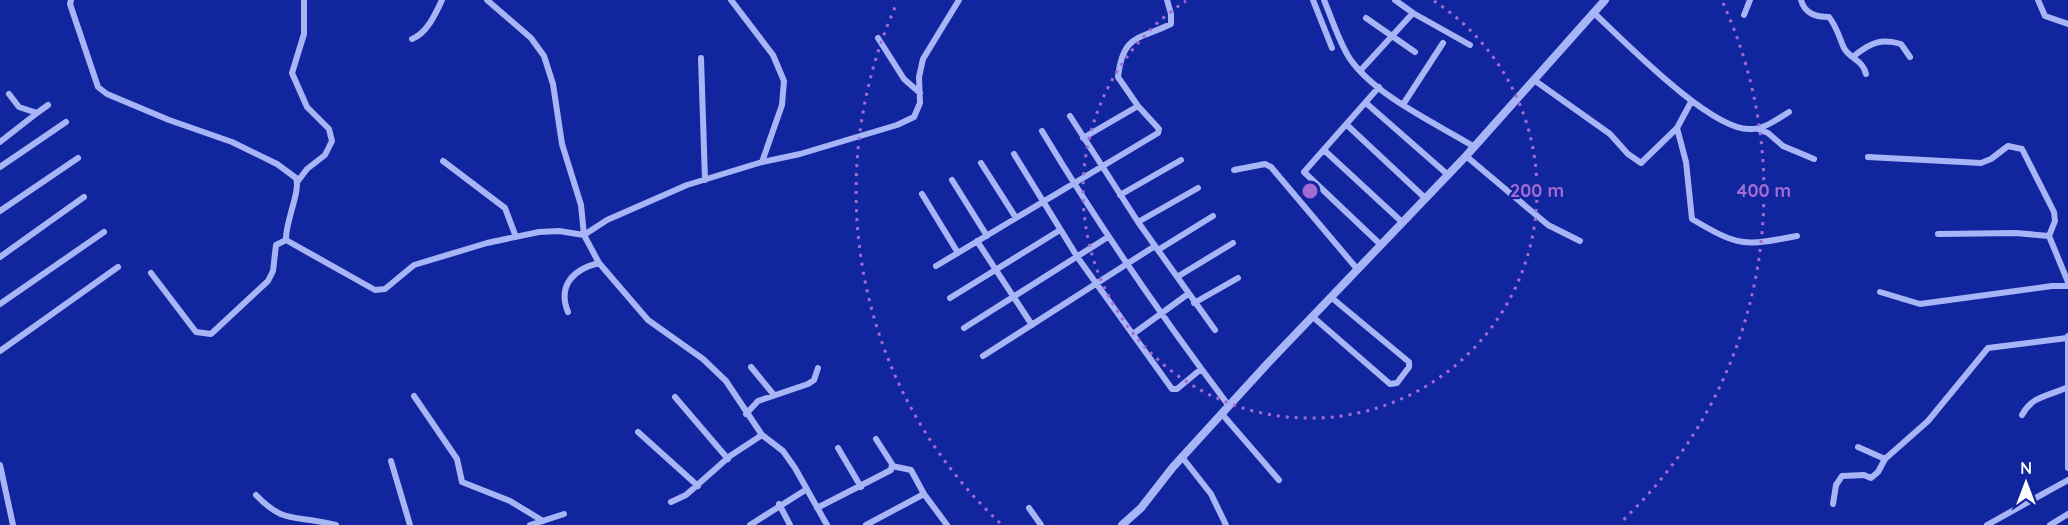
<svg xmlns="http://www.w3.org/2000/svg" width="2068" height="525" font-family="Quicksand,sans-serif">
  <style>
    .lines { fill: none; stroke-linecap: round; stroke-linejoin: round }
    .minor { stroke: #a7b4f5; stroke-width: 6 }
    .tertiary { stroke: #a7b4f5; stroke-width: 8 }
    .ring { fill: none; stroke: #a36bd2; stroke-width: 3; stroke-dasharray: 3 6 }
    .centre { fill: #a36bd2; stroke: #11269e; stroke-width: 3 }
    .ring-label { font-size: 18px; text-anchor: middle; font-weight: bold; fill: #a36bd2; stroke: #11269e; stroke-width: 4.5; stroke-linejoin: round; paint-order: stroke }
  </style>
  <rect width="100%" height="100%" fill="#11269e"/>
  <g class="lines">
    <path class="minor" d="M71,0L70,4L98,87L107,94L169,120L232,142L277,164L296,178C301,191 285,222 286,240
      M487,0L531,38L544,56L553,84L562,144L581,205L584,235L607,220L687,185L762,162L800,154L897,125L914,117L920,103L919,77L923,59L959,0
      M731,0L773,55L784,81L782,105L762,162
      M1313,0L1332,48
      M1324,0C1332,19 1339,42 1350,59C1376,96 1435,123 1473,146
      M1395,0L1413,13L1470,45
      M1801,0C1805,14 1816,17 1829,17C1837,27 1839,37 1844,48C1850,59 1863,60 1866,74
      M2038,0L2045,16L2068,24
      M1594,13C1624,41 1712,132 1751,129C1765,129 1777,119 1789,112
      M1744,15L1750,0
      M1366,18L1415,52
      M878,38L904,79L920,93
      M412,39C427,33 435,15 442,0
      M1854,56C1870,43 1881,38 1901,44L1910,57
      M701,58L705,180
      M1360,71L1413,13
      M1534,80L1610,134L1628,154L1641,163L1677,128
      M1379,87L1304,172L1381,245
      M9,94L19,107L37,113L48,105
      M1691,102L1677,128L1686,162L1692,219C1739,247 1744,246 1797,236
      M1366,103L1447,174
      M1404,103L1443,43
      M1070,116L1138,222L1215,330
      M1347,125L1425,198
      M1758,129L1768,133L1783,146L1814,159
      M1042,131C1099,226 1162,317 1229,406
      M1083,138L1138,106
      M0,142L37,113
      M1324,150L1402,222
      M1014,154L1078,258L1172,389H1177L1201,369
      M1466,156L1548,225L1580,241
      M1868,157L1981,163L1991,159L2008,146L2022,149L2054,212L2055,221L2049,236L2068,282
      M443,161L505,208L516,237
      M981,163L1016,218
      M0,167L66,122
      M1234,170L1265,164L1271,167L1358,270
      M952,180L987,236
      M298,181L307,169L325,155L332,141L329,129L307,107L292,73L304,34V0
      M922,194L958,253
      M1120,195L1181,160
      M0,211L78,158
      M1138,222L1198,188
      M1938,234L2016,233L2049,236
      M977,241L1032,325
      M1158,250L1213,216
      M0,257L84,197
      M936,266L1158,133L1159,129L1138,106L1118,77C1123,34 1138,40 1171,24V14L1167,0
      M151,273L196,332L211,334L268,281L273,271L276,245L286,240L375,290L385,289L414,265L487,243L539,232L559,231L584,235L599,263L648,320L703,359L726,381L762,435L783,451L795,468L827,525
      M1177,277L1233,243
      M1880,292L1920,304L2052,286H2068
      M950,298L1060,230
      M1194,303L1238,278
      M0,304L104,232
      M568,312C557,285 574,269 599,263
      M1313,317L1390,384L1397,383L1409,367V362L1332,298
      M964,328L1108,237
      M1133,334L1188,294
      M2068,336V468
      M0,351L118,267
      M983,356L1155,246
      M751,367L774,395
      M414,396L457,459L462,482L510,501L543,521
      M675,397L728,459
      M746,414L758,401L808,384L814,380L818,368
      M1222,414L1279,480
      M2022,415C2032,396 2048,396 2066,388
      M638,432L698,486
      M1858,447L1885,459
      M838,448L861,487
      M1182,457L1211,494L1226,525
      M391,461L410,525
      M0,465L13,525
      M892,466L911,470L924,494
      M256,495C285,525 293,514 336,525
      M671,502L686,495L730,456L762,435
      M779,504L790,525
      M1833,504L1836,485L1842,476L1864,475L1871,478L1878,472L1885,459L1928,421L1988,348L2067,338
      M817,508L891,470L892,464L876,439
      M1029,508L1041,525
      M530,525L564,514
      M750,525L807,489
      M866,525L924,494L947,525
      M1987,525L2068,480
      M2050,525L2068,514"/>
    <path class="tertiary" d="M1122,525L1141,508L1173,467L1268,363L1466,156L1605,0"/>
  </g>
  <g class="ring">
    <path d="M1434 1A227 227 0 1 1 1186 1"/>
    <path d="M1000 523A454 454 0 0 1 897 3M1723 3A454 454 0 0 1 1620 523"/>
  </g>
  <circle cx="1310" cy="191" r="9" class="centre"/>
  <g class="ring-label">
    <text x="1537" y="197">200 m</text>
    <text x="1764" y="197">400 m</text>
  </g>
  <g transform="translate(2026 483)" stroke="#11269e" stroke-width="4.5" paint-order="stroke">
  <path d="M0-4.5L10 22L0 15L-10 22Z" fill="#ffffff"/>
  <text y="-9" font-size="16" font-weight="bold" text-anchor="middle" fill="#ffffff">N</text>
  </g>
</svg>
